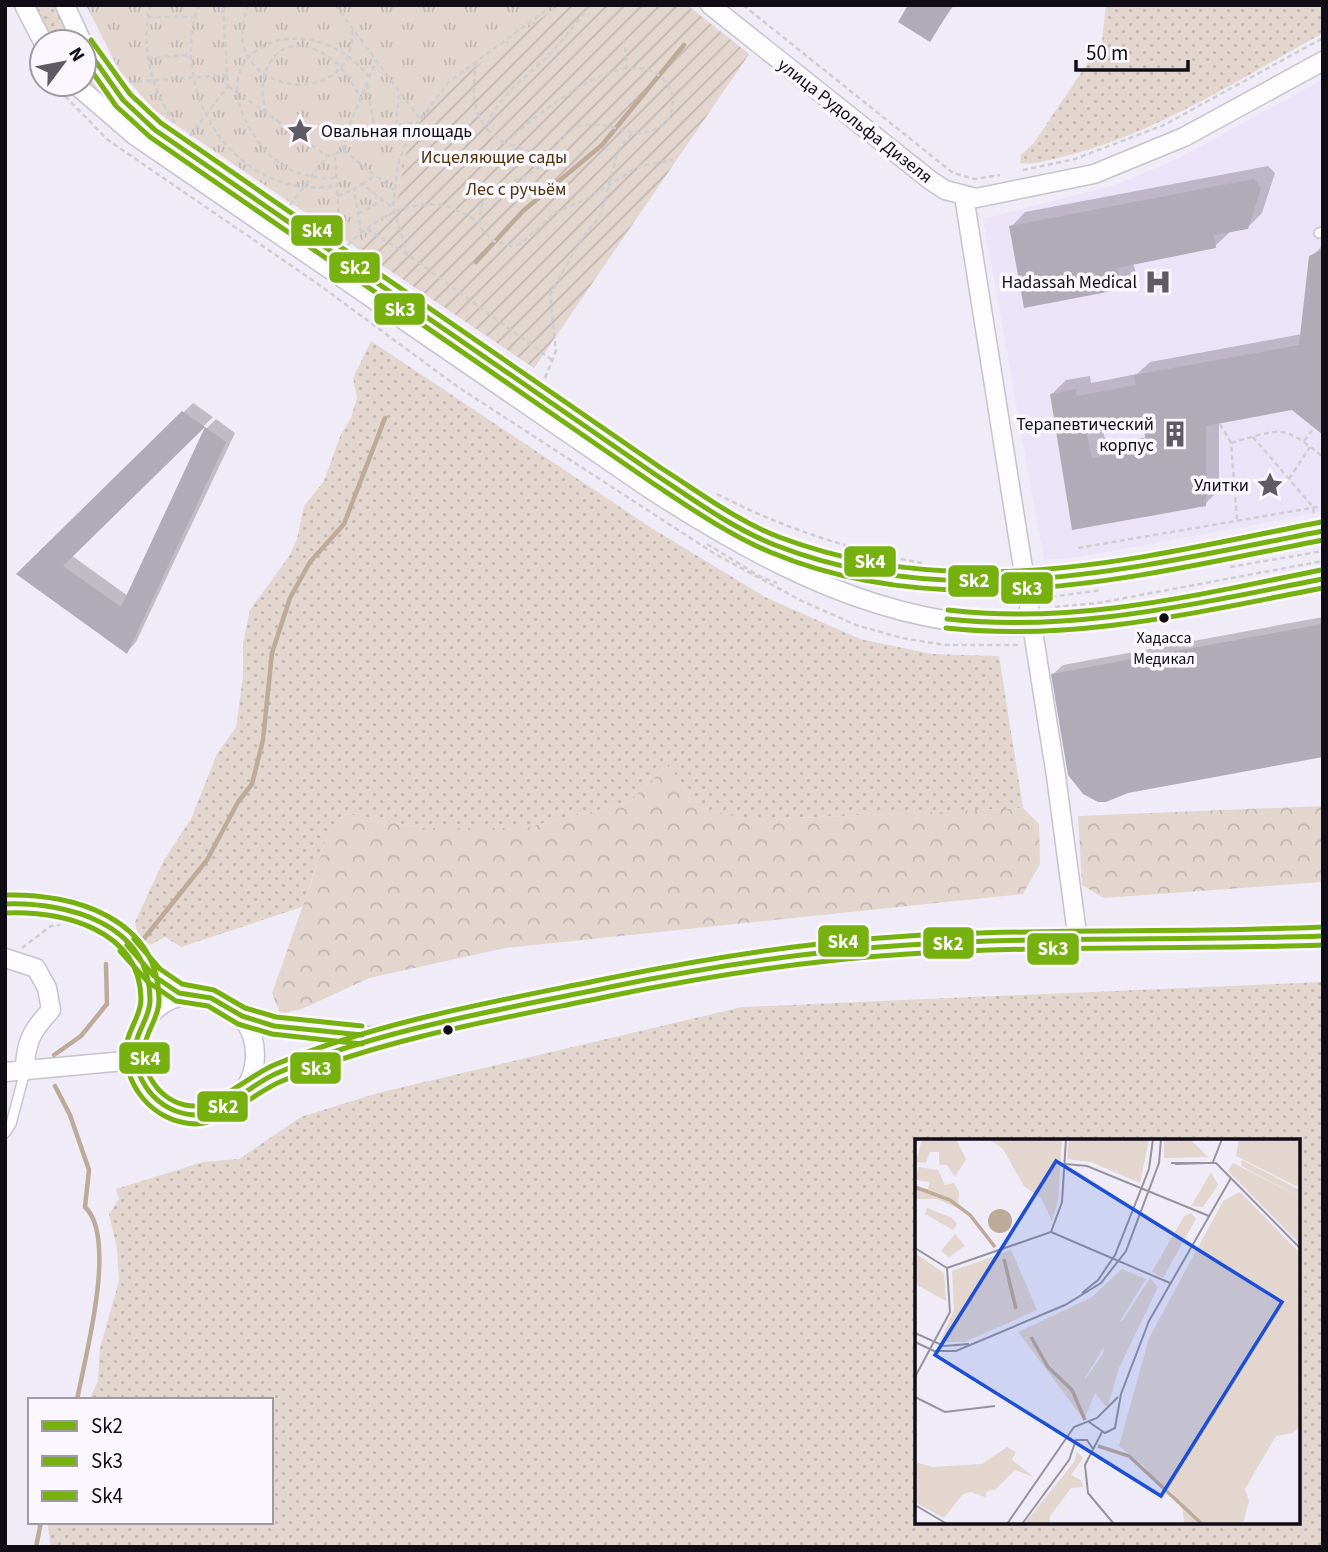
<svg xmlns="http://www.w3.org/2000/svg" width="1328" height="1552" font-family="'Source Sans 3',sans-serif">
  <style>
    .built { fill: #ebe4f9 }
    .grass { fill: url(#grass-dots); fill-rule: evenodd }
    .forest { fill: url(#forest-crowns) }
    .park { fill: url(#park-tufts) }
    .garden { fill: url(#garden-furrows) }
    .shadow { fill: #0003; fill-rule: evenodd }
    .lines { fill: none; stroke-linecap: round; stroke-linejoin: round }
    .stream { stroke: #beaa99; stroke-width: 4.5 }
    .building { fill: #b0acb7; fill-rule: evenodd }
    .lane-casing { stroke: #c7c3ce; stroke-width: 12 }
    .street-casing { stroke: #c7c3ce; stroke-width: 21 }
    .path { stroke: #cecdd0; stroke-width: 2.5; stroke-dasharray: 5 3.5; stroke-linecap: butt }
    .lane { stroke: #fdfcfe; stroke-width: 9 }
    .street { stroke: #fdfcfe; stroke-width: 18 }
    .bus-1-casing { stroke: #faf8fe; stroke-width: 10 }
    .bus-2-casing { stroke: #faf8fe; stroke-width: 10 }
    .bus-3-casing { stroke: #faf8fe; stroke-width: 10 }
    .bus-1 { stroke: #76b10f; stroke-width: 5 }
    .bus-2 { stroke: #76b10f; stroke-width: 5 }
    .bus-3 { stroke: #76b10f; stroke-width: 5 }
    .bus-dot { fill: #110d17; stroke: #faf8fe; stroke-width: 2.5 }
    .labels { text-anchor: middle; dominant-baseline: central; stroke-width: 7; stroke-linejoin: round; paint-order: stroke }
    .bus-label { font-size: 16px; fill: #110d17; stroke: #faf8fe }
    .street-label { font-size: 18px; fill: #110d17; stroke: #faf8fe }
    .poi-label { font-size: 18px; fill: #110d17; stroke: #faf8fe; text-anchor: end }
    .park-label { font-size: 18px; fill: #51330e; stroke: #faf8fe }
    .inset-river { fill: none; stroke: #beaa99; stroke-width: 3.5 }
    .inset-road { fill: none; stroke: #96939d; stroke-width: 2 }
    .view { fill: #1d4ed8; fill-opacity: 0.15; stroke: #1d4ed8; stroke-width: 3.5 }
    .inset-edge { fill: none; stroke: #110d17; stroke-width: 3.5 }
    .line-badge { stroke: #faf8fe; stroke-width: 2.5 }
    .badge-label { font-size: 19px; text-anchor: middle; font-weight: bold; fill: #fff }
  </style>
  <defs>
    <pattern id="grass-dots" width="8" height="8" patternUnits="userSpaceOnUse" patternTransform="scale(1.75)"><rect width="8" height="8" fill="#e2d6cf"/><path d="M2 2h.1M6 6h.1" fill="none" stroke="#c1b6b1" stroke-width="1.8" stroke-linecap="round"/></pattern>
    <pattern id="forest-crowns" width="20" height="18" patternUnits="userSpaceOnUse" patternTransform="scale(1.75)"><rect width="20" height="18" fill="#e2d6cf"/><path d="M2 6a3 3 0 1 1 6 0M12 15a3 3 0 1 1 6 0" fill="none" stroke="#c1b6b1"/></pattern>
    <pattern id="park-tufts" width="24" height="20" patternUnits="userSpaceOnUse" patternTransform="scale(1.75)"><rect width="24" height="20" fill="#e2d6cf"/><path d="M3 7l-1-3M5 7V3M7 7l1-3M15 17l-1-3M17 17v-4M19 17l1-3" fill="none" stroke="#c1b6b1"/></pattern>
    <pattern id="garden-furrows" width="10" height="10" patternUnits="userSpaceOnUse" patternTransform="scale(1.75)"><rect width="10" height="10" fill="#e2d6cf"/><path d="M-1 1l2-2M0 10L10 0M9 11l2-2" fill="none" stroke="#c1b6b1"/></pattern>
  </defs>
  <rect width="100%" height="100%" fill="#efecf7"/>
  <path class="built" d="M1323,79V512L1079,557L1044,560L983,219L1115,185L1175,160Z"/>
  <path class="grass" d="M34,5H57L73,42H53Z
    M1106,5H1323V33C1237,80 1153,136 1057,158C1045,161 1032,165 1020,163L1021,155L1033,144L1102,42Z
    M84,61L118,105L116,108L84,82Z
    M371,341L653,529L767,598L860,639L932,654L999,656L1023,808L748,820L694,806L669,764L627,803L524,828H423L346,814L330,829L302,907L181,947L165,937L150,945L138,934L135,922L164,860L191,819L217,754L236,727L243,677V643L250,610L290,555L297,539L304,506L324,481L341,434L351,418L357,398L353,378Z
    M1323,982V1547H51L47,1522H271V1400H89L98,1381L100,1348L119,1281L117,1248L109,1214L119,1199L116,1189L203,1162L239,1159L301,1117L378,1093L742,1007ZM917,1141H1298V1522H917Z"/>
  <path class="forest" d="M669,764L694,806L749,820L1023,808L1039,824L1040,864L1023,894L505,948L369,978L302,1009L280,1014L272,993L330,829L346,814L423,828H524L627,803Z
    M1323,806V882L1104,898L1082,885L1078,816Z"/>
  <path class="park" d="M86,5H687L749,54L534,368L154,110L119,70Z"/>
  <path class="garden" d="M559,5H687L749,54L534,368L355,247L396,208L408,143L422,119L456,81Z"/>
  <path class="shadow" d="M910,5H954L930,40Z
    M1268,166L1275,173L1262,213L1247,228L1230,232L1215,246L1133,263L1136,273L1122,288L1011,227L1025,212Z
    M1323,245V433L1293,408L1219,422V490L1205,504L1074,528L1051,395L1066,380L1090,376L1091,383L1137,374L1150,362L1302,334L1311,257ZM1144,418L1147,437L1106,444L1102,425Z
    M193,403L213,417L71,555L128,596L207,428L216,419L235,433L136,642L127,652L18,574Z
    M1323,617V755L1053,674L1063,665Z"/>
  <g class="lines">
    <path class="stream" d="M476,262L523,211L602,145L684,45
      M142,941L207,860L238,802L252,784L263,740L272,653L290,598L310,562L344,524L385,418
      M54,1055L81,1036L107,1004L106,964
      M55,1086L70,1115L89,1170L85,1207C118,1238 85,1357 77,1400
      M36,1547L41,1522"/>
  </g>
  <path class="building" d="M908,5H953L930,42L898,22Z
    M1254,179L1261,188L1248,229L1214,235L1216,248L1117,268L1123,289L1024,308L1009,226Z
    M1323,249V435L1292,410L1206,426V506L1072,530L1050,394L1076,389L1077,396L1136,385L1134,375L1299,345L1309,256ZM1142,420L1147,447L1092,458L1086,430Z
    M182,411L205,427L63,566L121,607L205,427L226,442L127,654L16,574Z
    M1323,624V757L1128,793L1106,802H1098L1083,794L1068,775L1051,674Z"/>
  <g class="lines">
    <g class="lane-casing">
      <path id="lane" d="M1319,233L1323,232
        M5,1133L11,1124L25,1071"/>
    </g>
    <g class="street-casing">
      <path id="street" d="M24,5L43,42
        M65,5L82,42
        M710,5L930,180L945,190L976,198L1094,174L1184,137L1323,61
        M84,45L123,100L155,130L656,475C695,500 733,527 775,545C956,621 1139,565 1323,531
        M75,84L134,135L650,489C764,563 888,630 1029,626C1126,624 1227,596 1323,579
        M964,196L1056,776L1078,941
        M5,904L72,908L98,919L122,939L143,966L186,996
        M5,958L36,968L47,988L51,1010C32,1030 25,1043 25,1071
        M143,966L150,1001L148,1018
        M135 1055a60 60 0 1 1 120 0a60 60 0 1 1-120 0Z
        M242,1017L308,1032L370,1036
        M5,1072L135,1060
        M244,1090L308,1060L380,1037L632,982L745,962L910,945L1323,936"/>
    </g>
    <path class="path" d="M150,5C141,47 150,88 175,123
      M199,5C166,94 238,202 336,186
      M249,5C209,92 357,119 352,28
      M335,5L420,119
      M589,5C577,23 563,40 548,56C531,73 487,105 488,130L502,142L509,139C539,114 626,39 664,80C675,92 675,106 668,120C636,150 615,117 581,126C560,131 551,158 534,171C519,182 494,185 484,201C480,208 479,220 481,228L493,241L512,246L520,244L555,213L588,198L639,166L673,160
      M743,5L953,173L975,179L1000,175
      M148,17H193
      M624,39L627,69
      M32,55L42,71
      M148,58L189,55
      M476,62C473,88 470,108 488,130
      M129,82L227,75
      M53,84L108,140L318,284L458,387L715,554L802,601L856,625L902,638L945,645H1019
      M367,84L374,126
      M228,86L327,156
      M266,113C253,70 280,26 326,55C342,65 351,82 361,98
      M396,125L399,91
      M348,129L417,123
      M190,136L228,86L223,5
      M502,142L533,152L552,151
      M343,150L348,129L376,61
      M1023,170L1075,159L1164,125L1323,38
      M335,178C305,179 281,170 261,145C185,47 310,0 369,77
      M362,184L376,175
      M338,196L354,189
      M290,205L327,156L335,154
      M358,214L383,200
      M367,229L407,254
      M361,233L354,189L362,184L392,207
      M340,238L335,154L343,150L394,190
      M348,245C372,220 409,198 445,206C457,209 469,217 480,222
      M552,360L407,254L393,207L398,164L409,134L449,82L553,5
      M545,378L556,351L550,295L580,241L600,216L619,148L632,134
      M1220,424L1231,443L1237,519
      M1253,437L1313,507L1314,517
      M1304,441L1314,428
      M1231,443C1281,429 1282,423 1323,457
      M1289,479L1310,447
      M717,494C782,528 850,550 922,563
      M707,544L761,577L777,583
      M1078,548L1323,506
      M1230,567L1323,551
      M1043,598L1102,590
      M1003,602L1012,601
      M1055,607L1098,603L1323,561
      M22,948L51,926L60,925"/>
    <use href="#lane" class="lane"/>
    <use href="#street" class="street"/>
    <g class="bus-1-casing">
      <path id="bus-1" d="M84,45L123,100L155,130L656,475C694,500 732,528 775,545C954,616 1142,566 1323,531
        M947,619C1075,633 1197,603 1323,579
        M5,904C67,902 150,923 150,1000C150,1016 139,1028 136,1043C130,1079 159,1114 195,1115C221,1116 250,1085 275,1074C377,1030 500,1010 610,987C708,967 808,951 908,945C1046,936 1185,941 1323,936
        M127,945L154,976L179,993L211,998L242,1016L274,1026L362,1035"/>
    </g>
    <g class="bus-2-casing">
      <path id="bus-2" d="M84,60L116,106L150,137L651,482C689,507 727,534 770,552C948,627 1142,575 1323,540
        M946,628C1075,642 1197,612 1323,588
        M5,913C61,911 140,928 141,999C141,1015 130,1027 127,1042C120,1083 153,1123 195,1124C224,1124 254,1092 282,1081C386,1038 500,1019 610,996C708,976 808,960 908,954C1046,945 1185,950 1323,945
        M120,951L148,982L176,1001L208,1006L238,1024L272,1034L362,1044"/>
    </g>
    <g class="bus-3-casing">
      <path id="bus-3" d="M91,40L130,94L161,123L661,468C699,492 737,521 779,537C961,606 1139,558 1321,522
        M948,610C1076,625 1197,595 1321,570
        M5,895C73,893 160,918 159,1002C158,1018 148,1029 145,1044C139,1075 164,1106 195,1106C213,1107 253,1074 274,1065C380,1021 498,1001 610,978C708,958 808,942 908,936C1046,928 1185,933 1323,927
        M134,939L160,969L182,984L214,990L245,1008L276,1017L362,1026"/>
    </g>
    <use href="#bus-1" class="bus-1"/>
    <use href="#bus-2" class="bus-2"/>
    <use href="#bus-3" class="bus-3"/>
  </g>
  <defs>
    <g id="sight-bare" transform="scale(2.1)"><path d="M0-6L1.8-2.2L6-1.7L2.9 1.2L3.7 5.4L0 3.3L-3.7 5.4L-2.9 1.2L-6-1.7L-1.8-2.2Z" fill="#5f5b65" stroke="#faf8fe" stroke-width="2.5" paint-order="stroke"/></g>
    <g id="hospital-bare" transform="scale(2.1)"><path d="M-5-5h3v3.5h4V-5h3V5h-3V1.5h-4V5h-3Z" fill="#5f5b65" stroke="#faf8fe" stroke-width="2.5" paint-order="stroke"/></g>
    <g id="building-bare" transform="scale(2.1)"><path d="M-4-6H4V6H1V3H-1V6H-4ZM-2.5-4.3h1.7v1.8h-1.7ZM.8-4.3h1.7v1.8H.8ZM-2.5-1h1.7V.8h-1.7ZM.8-1h1.7V.8H.8Z" fill="#5f5b65" stroke="#faf8fe" stroke-width="2.5" paint-order="stroke"/></g>
  </defs>
  <g fill-rule="evenodd">
    <use href="#sight-bare" x="300" y="131"/>
    <use href="#hospital-bare" x="1158" y="282"/>
    <use href="#building-bare" x="1175" y="434"/>
    <use href="#sight-bare" x="1270" y="485"/>
  </g>
  <g class="bus-dot">
    <circle cx="1164" cy="618" r="6"/>
    <circle cx="448" cy="1030" r="6"/>
  </g>
  <g class="labels">
    <g class="bus-label">
      <text x="1164" y="638">Хадасса<tspan x="1164" dy="21">Медикал</tspan></text>
    </g>
    <g class="street-label">
      <text transform="translate(855 121) rotate(38)">улица Рудольфа Дизеля</text>
    </g>
    <g class="poi-label">
      <text x="321" y="131" text-anchor="start">Овальная площадь</text>
      <text x="1137" y="282">Hadassah Medical</text>
      <text x="1154" y="424">Терапевтический<tspan x="1154" dy="21">корпус</tspan></text>
      <text x="1249" y="485">Улитки</text>
    </g>
    <g class="park-label">
      <text x="494" y="157">Исцеляющие сады</text>
      <text x="516" y="189">Лес с ручьём</text>
    </g>
  </g>
  <g transform="translate(915 1139)">
    <rect width="385" height="385" fill="#efecf7"/>
    <path d="M74,0H147L143,63L137,82L126,59L109,47L88,10ZM249,0H275L293,18L249,19ZM324,0H385V49L321,17ZM318,24L385,58V105L313,32ZM325,53L385,114V287L378,294L361,297L338,336L330,350L334,362L328,385H269L268,372L256,352L242,346L230,328L204,307L234,199L308,62ZM12,69L37,79L42,85L38,91L10,75ZM40,95L50,107L34,118L26,112ZM0,114L29,134L31,162L0,145ZM207,130L231,140L170,239L180,254L169,281L103,193L177,158ZM92,308L101,313L97,321L119,338L100,331L80,351L72,352L70,358L56,353L48,355L29,379L0,363V323L17,328L67,325Z" fill="#e2d6cf"/>
    <path d="M7,0H41L51,20L40,38L32,26H24V13H15L11,24L1,23ZM327,21L385,51V58L326,27ZM3,28L23,31L30,46L39,44L44,53L43,69L22,60H0V48L13,50L15,43L1,41ZM296,33L303,46L288,68L276,67ZM276,74L281,80L248,139L237,133L269,77ZM235,139L243,148L204,229L193,267H190L170,240L188,215L192,188L208,181ZM162,313L168,319L156,336L166,341L168,348L156,349L135,377V385H109L159,323Z" fill="#e2d6cf"/>
    <path d="M96,111L122,171L50,203H25L39,171L37,132Z" fill="#e2d6cf"/>
    <path d="M96,111L122,171L88,186L75,165L69,121Z" fill="#e2d6cf"/>
    <path d="M154,0H234L225,44L176,23L152,20Z" fill="#e2d6cf"/>
    <path d="M73 82a12 12 0 1 1 24 0a12 12 0 1 1-24 0Z" fill="#beaa99"/>
    <path class="inset-river" d="M0,48L35,61L55,76L80,108M89,120L101,170M116,198L133,228L157,251L170,281M183,307L214,317L287,385"/>
    <path class="inset-road" d="M298,23L307,0M256,24H301L385,109M150,25L172,27L294,77M260,25L292,24M136,93L255,144M0,109L32,129M32,129L136,93L147,63L151,0M167,154L183,141L200,116L234,30L238,0M0,194L29,207L54,205M0,203L19,212H41L150,166L186,144L211,112L244,24L246,0M0,238L35,173L32,129M0,258L30,273L80,267M174,283L190,294L200,289L206,255L234,182L316,39M187,293L170,326L173,354L199,385M0,366L32,385M92,385L159,288L182,279L203,258M107,385L154,321L161,301H172L178,310"/>
    <path class="view" d="M141,22L367,163L246,357L20,216Z"/>
    <rect width="385" height="385" class="inset-edge"/>
  </g>
  <g class="line-badge">
    <rect x="290" y="214" width="54" height="33" rx="7" fill="#76b10f"/>
    <rect x="328" y="251" width="53" height="33" rx="7" fill="#76b10f"/>
    <rect x="373" y="292" width="53" height="34" rx="7" fill="#76b10f"/>
    <rect x="843" y="545" width="54" height="33" rx="7" fill="#76b10f"/>
    <rect x="947" y="564" width="53" height="34" rx="7" fill="#76b10f"/>
    <rect x="1000" y="571" width="54" height="34" rx="7" fill="#76b10f"/>
    <rect x="817" y="924" width="53" height="34" rx="7" fill="#76b10f"/>
    <rect x="922" y="926" width="53" height="34" rx="7" fill="#76b10f"/>
    <rect x="1026" y="932" width="54" height="34" rx="7" fill="#76b10f"/>
    <rect x="118" y="1041" width="53" height="34" rx="7" fill="#76b10f"/>
    <rect x="289" y="1051" width="53" height="34" rx="7" fill="#76b10f"/>
    <rect x="196" y="1090" width="53" height="33" rx="7" fill="#76b10f"/>
  </g>
  <g class="badge-label">
    <text x="317" y="237">Sk4</text>
    <text x="355" y="274">Sk2</text>
    <text x="400" y="316">Sk3</text>
    <text x="870" y="568">Sk4</text>
    <text x="974" y="587">Sk2</text>
    <text x="1027" y="595">Sk3</text>
    <text x="843" y="948">Sk4</text>
    <text x="948" y="950">Sk2</text>
    <text x="1053" y="955">Sk3</text>
    <text x="145" y="1065">Sk4</text>
    <text x="316" y="1075">Sk3</text>
    <text x="223" y="1113">Sk2</text>
  </g>
  <rect width="1328" height="1552" fill="none" stroke="#110d17" stroke-width="14"/>
  <rect x="28" y="1398" width="245" height="126" fill="#faf8fe" stroke="#9d9aa2" stroke-width="2"/>
  <rect x="42" y="1421" width="35" height="10" fill="#76b10f" stroke="#9d9aa2" stroke-width="2"/>
  <text x="91" y="1433" font-size="21" fill="#110d17">Sk2</text>
  <rect x="42" y="1456" width="35" height="10" fill="#76b10f" stroke="#9d9aa2" stroke-width="2"/>
  <text x="91" y="1468" font-size="21" fill="#110d17">Sk3</text>
  <rect x="42" y="1491" width="35" height="10" fill="#76b10f" stroke="#9d9aa2" stroke-width="2"/>
  <text x="91" y="1503" font-size="21" fill="#110d17">Sk4</text>
  <g transform="translate(63 63) rotate(58)"><circle r="33" fill="#faf8fe" stroke="#9d9aa2" stroke-width="2"/>
  <path d="M0-5L12 26L0 18L-12 26Z" fill="#5f5b65"/>
  <text y="-10" font-size="19" font-weight="bold" text-anchor="middle" fill="#110d17">N</text>
  </g>
  <path d="M1076 60v10h112v-10" fill="none" stroke="#110d17" stroke-width="3.5"/>
  <text x="1086" y="60" font-size="21" fill="#110d17" stroke="#faf8fe" stroke-width="5" paint-order="stroke">50 m</text>
</svg>
